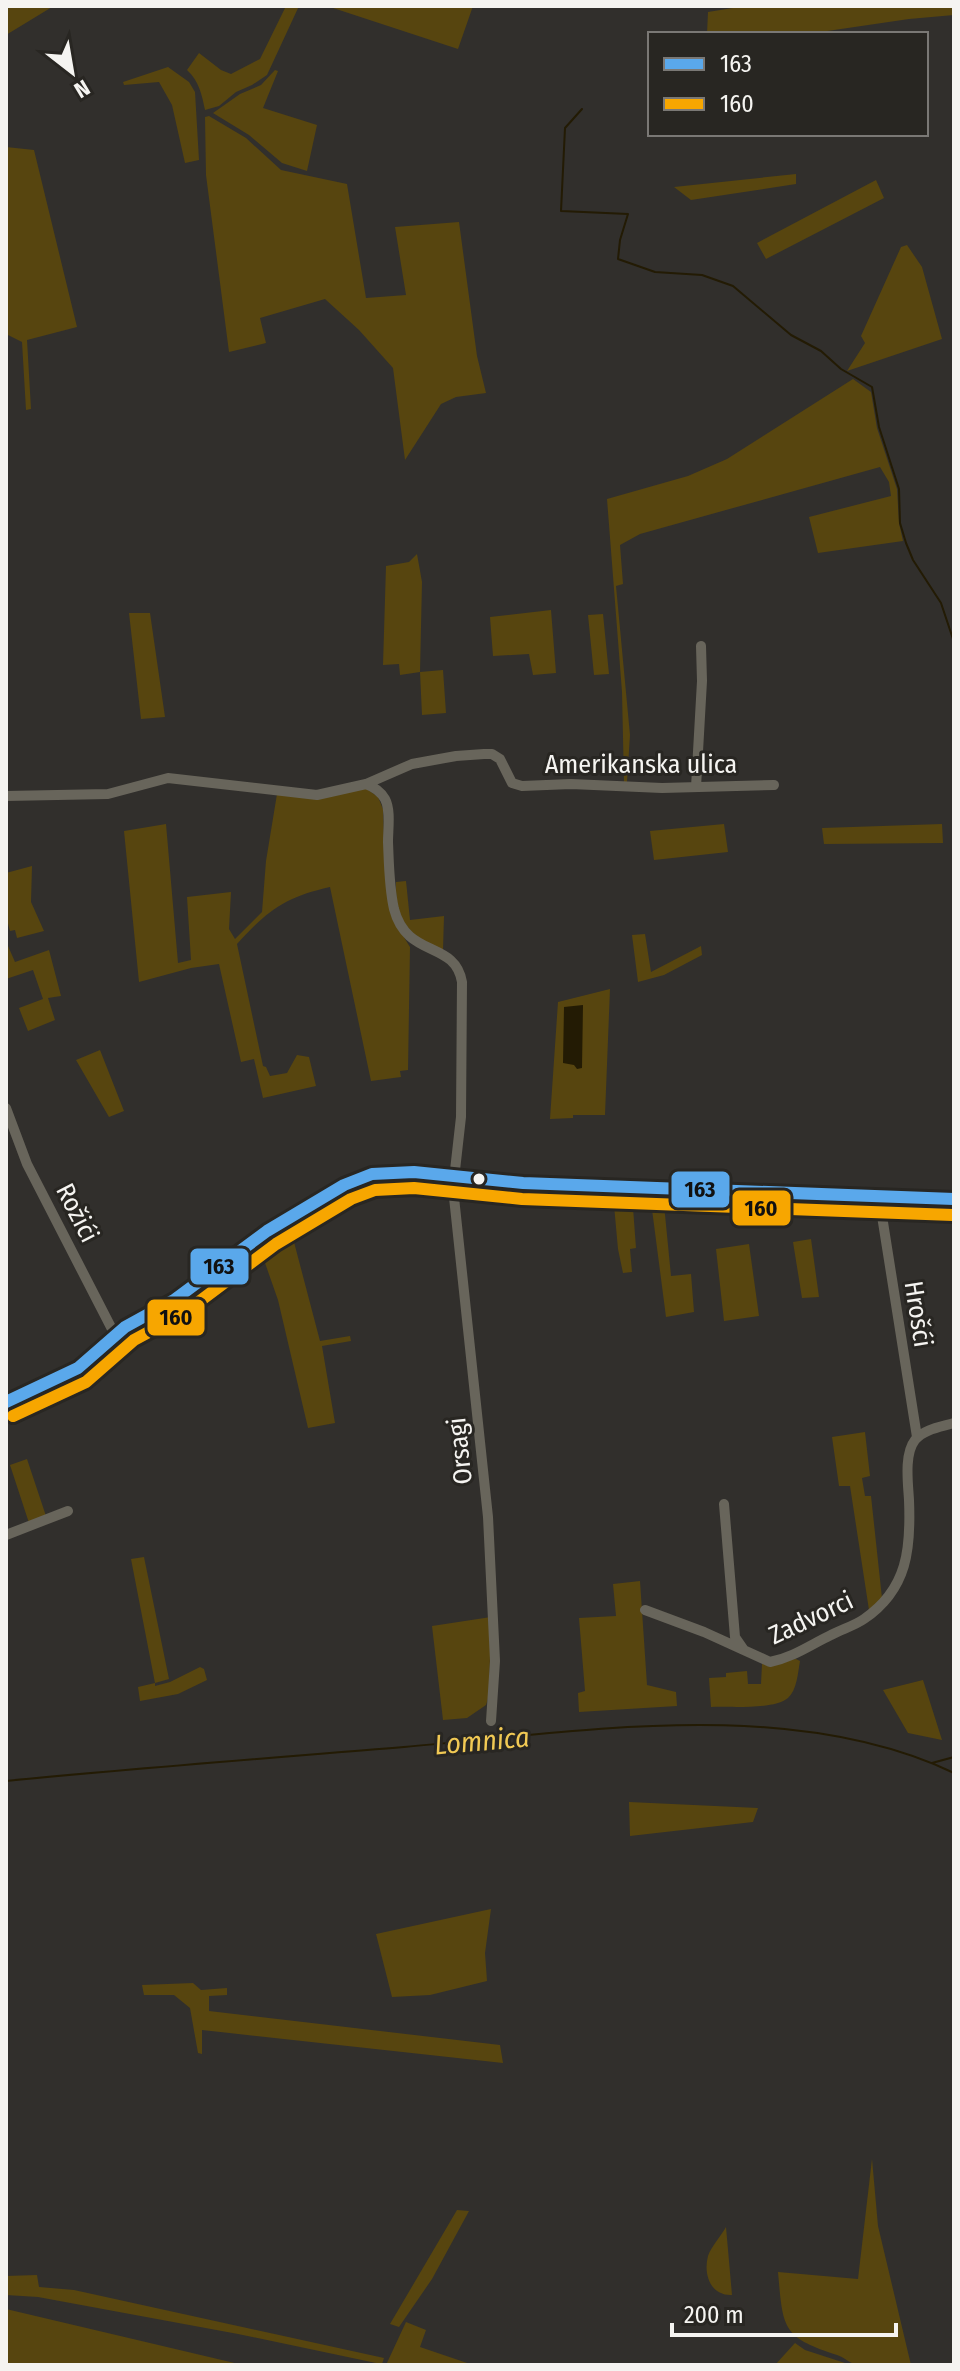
<svg xmlns="http://www.w3.org/2000/svg" width="960" height="2371" font-family="'Fira Sans Condensed',sans-serif">
  <style>
    .green { fill: #57450f }
    .water { fill: #231b04 }
    .lines { fill: none; stroke-linecap: round; stroke-linejoin: round }
    .stream { stroke: #231b04; stroke-width: 2 }
    .minor { stroke: #68655b; stroke-width: 10 }
    .major { stroke: #68655a; stroke-width: 12 }
    .bus-1-casing { stroke: #282622; stroke-width: 18 }
    .bus-2-casing { stroke: #282622; stroke-width: 18 }
    .bus-1 { stroke: #5aa8eb; stroke-width: 12 }
    .bus-2 { stroke: #f7a600; stroke-width: 12 }
    .bus-dot { fill: #f5f4f1; stroke: #282622; stroke-width: 3 }
    .labels { text-anchor: middle; dominant-baseline: central; stroke-width: 6; stroke-linejoin: round; paint-order: stroke }
    .street-label { font-size: 26px; fill: #f5f4f1; stroke: #282622 }
    .water-label { font-size: 28px; font-style: italic; fill: #f1c954; stroke: #282622 }
    .line-badge { stroke: #282622; stroke-width: 3 }
    .pale-badge-label { font-size: 22px; text-anchor: middle; font-weight: bold; fill: #111 }
  </style>
  <rect width="100%" height="100%" fill="#312f2c"/>
  <path class="green" d="M6,6H51L52,7L6,35Z
    M286,6H299L267,75L252,85L236,92L219,106L205,110C202,95 199,81 187,70L199,53L221,70L231,74L260,59Z
    M327,6H473L458,49Z
    M745,6H954V15L909,19L807,34H707L708,12Z
    M168,67L189,82L195,92L199,160L185,163L172,105L159,82L124,85L123,82Z
    M275,70L278,71L263,108L317,125L307,171L282,163L249,135L213,113L240,94L261,85Z
    M209,116L246,138L281,170L347,184L366,298L406,295L395,227L459,222L477,356L486,393L456,397L441,404L405,460L393,368L359,330L325,299L260,318L266,343L229,352L206,175L205,117Z
    M6,147L34,150L77,327L27,340L31,409L26,410L22,342L6,334Z
    M796,174V184L691,200L674,187Z
    M876,180L884,198L766,259L757,243Z
    M907,245L922,267L942,339L847,371L865,343L861,336L901,247Z
    M853,379L871,392L877,428L897,489L899,523L903,541L818,553L809,517L891,496L889,482L880,467L640,534L620,545L623,584L616,586L630,735L627,782L624,783L622,692L607,499L688,476L727,459Z
    M417,554L422,582L420,672L443,670L446,713L422,715L420,672L400,675L399,664L383,665L386,566L409,562Z
    M551,610L556,673L533,675L529,654L493,656L490,617Z
    M129,613H150L165,717L141,719Z
    M603,614L609,674L594,675L588,615Z
    M364,787L378,797L383,809C385,855 383,906 410,947L408,1070L400,1071L401,1077L371,1081L330,887C285,897 267,911 237,944L263,1066L266,1067L270,1076L287,1073L297,1055L309,1057L316,1086L263,1098L254,1059L241,1062L219,964L191,968L139,982L124,831L166,824L178,963L191,960L187,897L231,892L229,929L235,939L262,912L266,861L277,794Z
    M724,824L728,852L654,860L650,831Z
    M942,824L943,843L824,844L822,828Z
    M32,866L31,902L44,931L17,938L15,930L10,931L6,916V873Z
    M406,881L410,920L444,916L443,950C409,937 395,920 396,882Z
    M645,934L651,972L701,946L702,955L664,975L638,982L632,935Z
    M8,946L15,962L49,950L61,996L48,998L55,1020L28,1031L19,1008L43,999L33,970L6,979Z
    M610,989L605,1115H573V1118L550,1119L558,1002Z
    M100,1050L124,1111L109,1117L76,1060Z
    M613,1194H632L636,1248L630,1249L632,1272L623,1273L618,1249Z
    M650,1194H663L671,1276L691,1274L694,1312L666,1317Z
    M289,1223L320,1341L350,1336L351,1341L322,1346L335,1423L308,1428L278,1300L258,1243Z
    M811,1239L819,1297L802,1298L793,1242Z
    M749,1244L759,1316L724,1321L716,1249Z
    M865,1432L870,1476L862,1478L865,1496H871L882,1598L869,1610L850,1486H839L832,1437Z
    M27,1459L46,1516L29,1523L10,1465Z
    M144,1557L169,1679L155,1683V1686L170,1682L200,1667L204,1669L207,1680L178,1694L140,1701L138,1687L155,1683L131,1559Z
    M640,1581L647,1685L676,1692L677,1706L579,1712L578,1693L585,1691L579,1618L616,1616L613,1584Z
    M491,1617L489,1695L486,1705L467,1718L443,1720L432,1626Z
    M796,1659L800,1661C798,1672 797,1690 788,1698C774,1710 730,1706 711,1707L709,1678L726,1677V1673L747,1671L748,1684H761L762,1664Z
    M923,1680L942,1740L908,1733L883,1690Z
    M629,1802L758,1808L753,1822L630,1836Z
    M491,1909L485,1953L487,1981L430,1995L392,1997L376,1934Z
    M193,1983L201,1990L227,1988V1995L209,1996V2011L500,2045L503,2063L202,2030V2054L198,2053L190,2008L174,1995H144L142,1985Z
    M872,2159L878,2226L911,2365C898,2365 865,2369 854,2364C848,2362 844,2357 837,2355C782,2337 783,2329 778,2272L858,2279Z
    M457,2210L469,2211L432,2279L399,2327L390,2324Z
    M726,2227L732,2295C711,2296 703,2275 708,2256C711,2247 721,2236 726,2227Z
    M37,2275L39,2287L74,2290L384,2358L382,2364L376,2363L238,2334L38,2297L6,2295V2276Z
    M6,2309L243,2365H6Z
    M406,2322L426,2330L420,2347L473,2365H386Z
    M795,2343L805,2350L845,2363L775,2365Z"/>
  <path class="water" d="M583,1005L582,1068L577,1069L574,1065L563,1063L564,1007Z"/>
  <g class="lines">
    <path class="stream" d="M582,109L565,128L561,211L628,214L620,240L618,259L655,272L702,275L733,286L791,335L821,351L841,369L872,387L879,427L899,489L900,523L906,543L913,560L941,603L954,642
      M932,1763L954,1757
      M6,1781C139,1768 271,1758 404,1747C579,1732 790,1695 954,1773"/>
    <path class="minor" d="M366,784C374,787 381,792 385,799C391,810 388,829 388,842C389,864 389,887 394,909C407,959 455,940 462,982L461,1117L453,1188L488,1517L495,1661L491,1721
      M696,787L702,681L701,646
      M6,796L108,794L168,778L317,795L366,784L412,764L456,756L484,754H492L500,759L512,783L522,786L571,784L662,788L774,785
      M6,1108L27,1164L115,1335
      M879,1197L917,1437
      M724,1504L735,1637L744,1650
      M6,1535L68,1511
      M645,1610L704,1632L770,1662C794,1657 810,1645 831,1635C842,1629 854,1626 864,1619C908,1589 911,1548 909,1500C908,1483 904,1454 915,1440C924,1429 941,1427 954,1423"/>
    <path class="major" d="M6,1402L78,1368L125,1327L174,1300L267,1231L344,1185L372,1174L414,1172L523,1183L954,1199"/>
    <g class="bus-1-casing">
      <path id="bus-1" d="M6,1402L78,1368L125,1327L174,1300L267,1231L344,1185L372,1174L414,1172L523,1183L954,1199"/>
    </g>
    <g class="bus-2-casing">
      <path id="bus-2" d="M13,1416L86,1382L134,1340L184,1313L276,1244L351,1199L375,1190L414,1188L522,1199L953,1215"/>
    </g>
    <use href="#bus-1" class="bus-1"/>
    <use href="#bus-2" class="bus-2"/>
  </g>
  <circle class="bus-dot" cx="479" cy="1179" r="7"/>
  <g class="labels">
    <g class="street-label">
      <text x="641" y="764">Amerikanska ulica</text>
      <text transform="translate(77 1213) rotate(63)">Rožići</text>
      <text transform="translate(918 1314) rotate(81)">Hrošći</text>
      <text transform="translate(460 1451) rotate(-96)">Orsagi</text>
      <text transform="translate(811 1618) rotate(-25)">Zadvorci</text>
    </g>
    <g class="water-label">
      <text transform="translate(482 1741) rotate(-5)">Lomnica</text>
    </g>
  </g>
  <g class="line-badge">
    <rect x="670" y="1170" width="61" height="39" rx="8" fill="#5aa8eb"/>
    <rect x="731" y="1189" width="61" height="38" rx="8" fill="#f7a600"/>
    <rect x="189" y="1247" width="61" height="39" rx="8" fill="#5aa8eb"/>
    <rect x="146" y="1298" width="60" height="39" rx="8" fill="#f7a600"/>
  </g>
  <g class="pale-badge-label">
    <text x="700" y="1197">163</text>
    <text x="761" y="1216">160</text>
    <text x="219" y="1274">163</text>
    <text x="176" y="1325">160</text>
  </g>
  <rect width="960" height="2371" fill="none" stroke="#f5f4f1" stroke-width="16"/>
  <rect x="648" y="32" width="280" height="104" fill="#282622" stroke="#7a7875" stroke-width="2"/>
  <rect x="664" y="58" width="40" height="12" fill="#5aa8eb" stroke="#7a7875" stroke-width="2"/>
  <text x="720" y="72" font-size="24" fill="#f5f4f1">163</text>
  <rect x="664" y="98" width="40" height="12" fill="#f7a600" stroke="#7a7875" stroke-width="2"/>
  <text x="720" y="112" font-size="24" fill="#f5f4f1">160</text>
  <g transform="translate(72 72) rotate(149)" stroke="#282622" stroke-width="6" paint-order="stroke">
  <path d="M0-6L14 30L0 20L-14 30Z" fill="#f5f4f1"/>
  <text y="-12" font-size="22" font-weight="bold" text-anchor="middle" fill="#f5f4f1">N</text>
  </g>
  <path d="M672 2323v12h224v-12" fill="none" stroke="#f5f4f1" stroke-width="4"/>
  <text x="684" y="2323" font-size="24" fill="#f5f4f1" stroke="#282622" stroke-width="6" paint-order="stroke">200 m</text>
</svg>
